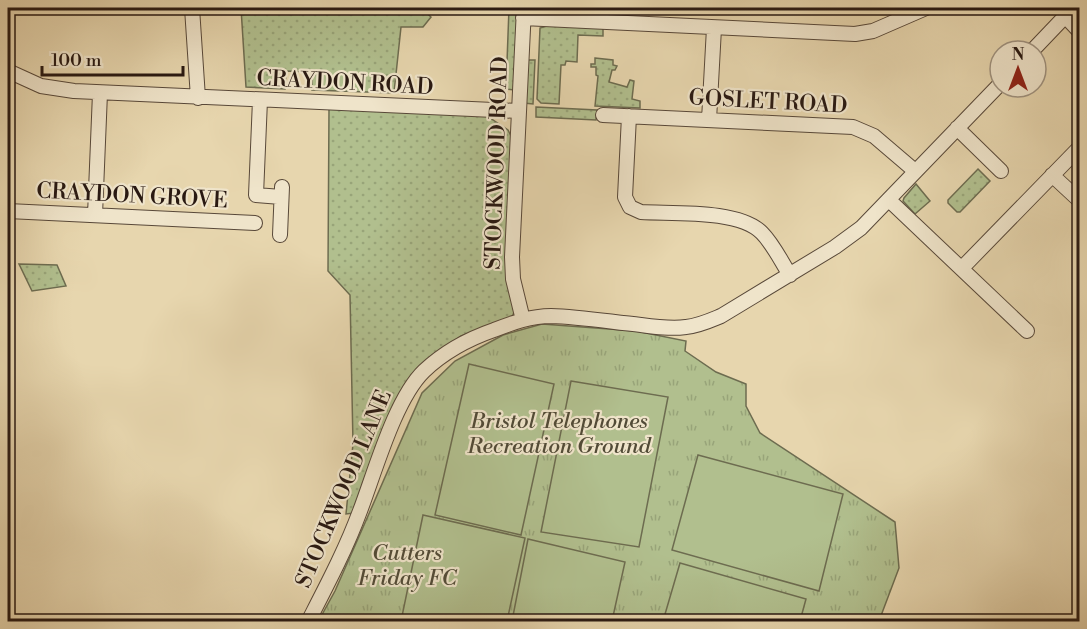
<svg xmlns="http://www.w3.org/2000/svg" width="1087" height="629" font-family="'Libre Bodoni',serif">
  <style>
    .grass { fill: url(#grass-dots); stroke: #6d6c50; stroke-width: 1.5 }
    .park { fill: url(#park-tufts); stroke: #6d6c50; stroke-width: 1.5 }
    .pitch { fill: #b1bf8e; stroke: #6d6c50; stroke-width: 1.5 }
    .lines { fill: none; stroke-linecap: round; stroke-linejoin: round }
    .minor-casing { stroke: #584839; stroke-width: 16 }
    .minor { stroke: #efe4ca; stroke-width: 14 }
    .labels { text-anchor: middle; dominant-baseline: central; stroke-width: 4.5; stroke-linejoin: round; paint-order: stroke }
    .street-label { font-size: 22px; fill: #291912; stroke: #efe4ca }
    .park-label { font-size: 22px; font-style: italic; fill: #524b37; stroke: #efe4ca }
  </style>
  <defs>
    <pattern id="grass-dots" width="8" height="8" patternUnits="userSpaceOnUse" patternTransform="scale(1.5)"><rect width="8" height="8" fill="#b1bf8e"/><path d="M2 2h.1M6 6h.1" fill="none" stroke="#98a479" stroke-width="1.8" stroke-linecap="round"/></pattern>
    <pattern id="park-tufts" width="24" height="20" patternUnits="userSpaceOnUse" patternTransform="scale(1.5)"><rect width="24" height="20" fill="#b1bf8e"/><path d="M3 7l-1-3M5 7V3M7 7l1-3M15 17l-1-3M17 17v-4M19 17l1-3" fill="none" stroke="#98a479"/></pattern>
  </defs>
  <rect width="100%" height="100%" fill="#e7d6ae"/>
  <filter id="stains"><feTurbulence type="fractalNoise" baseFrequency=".00333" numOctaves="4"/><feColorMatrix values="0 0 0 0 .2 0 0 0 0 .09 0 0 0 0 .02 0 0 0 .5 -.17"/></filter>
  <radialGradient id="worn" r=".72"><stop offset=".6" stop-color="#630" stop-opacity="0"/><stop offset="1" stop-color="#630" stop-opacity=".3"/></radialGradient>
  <path class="grass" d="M241,8H421L431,17L423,27H401L394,93L312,90V72L286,71L285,89L246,87Z
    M509,8H518L514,90L506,89Z
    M550,25H603V36L578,35L577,62L566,61L565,65H561L559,104L541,103L537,99L540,28Z
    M595,58L613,60V65L617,66L615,70H612L609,82L627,87L630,80L634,81L632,99L640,101V108L595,106L598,76L596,75V67H591V64H595Z
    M526,60H535L533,104L524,103Z
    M536,107L597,110L596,120L536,117Z
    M329,108L484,114L508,130L511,136L515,309L512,318L461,336L419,367L404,386L354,513L346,514L353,444L350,295L328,271Z
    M978,169L990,181L960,212H957L948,203V200Z
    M916,184L930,201L915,214L903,201L904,198Z
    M19,264L57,265L66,286L32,291Z"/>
  <path class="park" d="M542,324L636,331L686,341L685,351L716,372L746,384V406L760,433L895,522L899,568L879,621L851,618L843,622H318L335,591L422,393L455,361L503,335Z"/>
  <path class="pitch" d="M469,364L554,384L521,535L435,515Z
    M571,381L668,397L639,547L541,532Z
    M698,455L843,494L819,591L672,550Z
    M423,515L525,538L507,621H401Z
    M528,539L625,562L612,621H512Z
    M680,563L806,599L800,621H663Z"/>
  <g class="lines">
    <g class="minor-casing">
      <path id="minor" d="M192,8L198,98
        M1065,16L1080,32
        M523,18L855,34L873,31L926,8
        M1032,51L1073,8
        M8,71L41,86L74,91L518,111
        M260,100L256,195L281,197
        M603,115L853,127L874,136L915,171
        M629,116L625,197L630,207L641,212C672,214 739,209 762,233C773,244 781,261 790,275
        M709,120L714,28
        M957,128L1001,171
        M1052,175L1080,201
        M889,200L1027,331
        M8,211L255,223
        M95,215L100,93
        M280,235L282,187
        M962,268L1078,149
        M523,320L513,279L512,257L524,8
        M308,622C327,585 346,549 360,511C375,472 395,399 424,371C444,352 468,339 494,330C512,323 531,316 551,316C581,317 611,322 641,325C656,327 671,329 686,327C698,326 709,321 721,316L835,247L861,228L1000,84"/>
    </g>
    <use href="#minor" class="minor"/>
  </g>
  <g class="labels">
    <g class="street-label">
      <text transform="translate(345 83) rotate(3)">CRAYDON ROAD</text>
      <text transform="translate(768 102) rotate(3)">GOSLET ROAD</text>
      <text transform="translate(497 163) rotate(-88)">STOCKWOOD ROAD</text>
      <text transform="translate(132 196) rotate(3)">CRAYDON GROVE</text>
      <text transform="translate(344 489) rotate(-67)">STOCKWOOD LANE</text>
    </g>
    <g class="park-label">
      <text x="559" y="421">Bristol Telephones<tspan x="559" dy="25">Recreation Ground</tspan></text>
      <text x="407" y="553">Cutters<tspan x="407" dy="25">Friday FC</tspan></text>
    </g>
  </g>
  <rect width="1087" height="629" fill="none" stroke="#e7d6ae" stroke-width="30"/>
  <rect x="9" y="9" width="1069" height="611" fill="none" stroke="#291912" stroke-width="3"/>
  <rect x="15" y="15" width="1057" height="599" fill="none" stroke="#291912" stroke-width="1.5"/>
  <g transform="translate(1018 69)"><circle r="28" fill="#efe4ca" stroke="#a09380" stroke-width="1.5"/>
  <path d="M0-4.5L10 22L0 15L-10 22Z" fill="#8f2418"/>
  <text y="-9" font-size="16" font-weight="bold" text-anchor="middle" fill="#291912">N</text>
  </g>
  <path d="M42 66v9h141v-9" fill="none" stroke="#291912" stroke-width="3"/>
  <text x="51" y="66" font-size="18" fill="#291912" stroke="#efe4ca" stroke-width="4.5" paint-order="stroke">100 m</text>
  <rect width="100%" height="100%" filter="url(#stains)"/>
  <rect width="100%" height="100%" fill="url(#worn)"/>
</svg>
